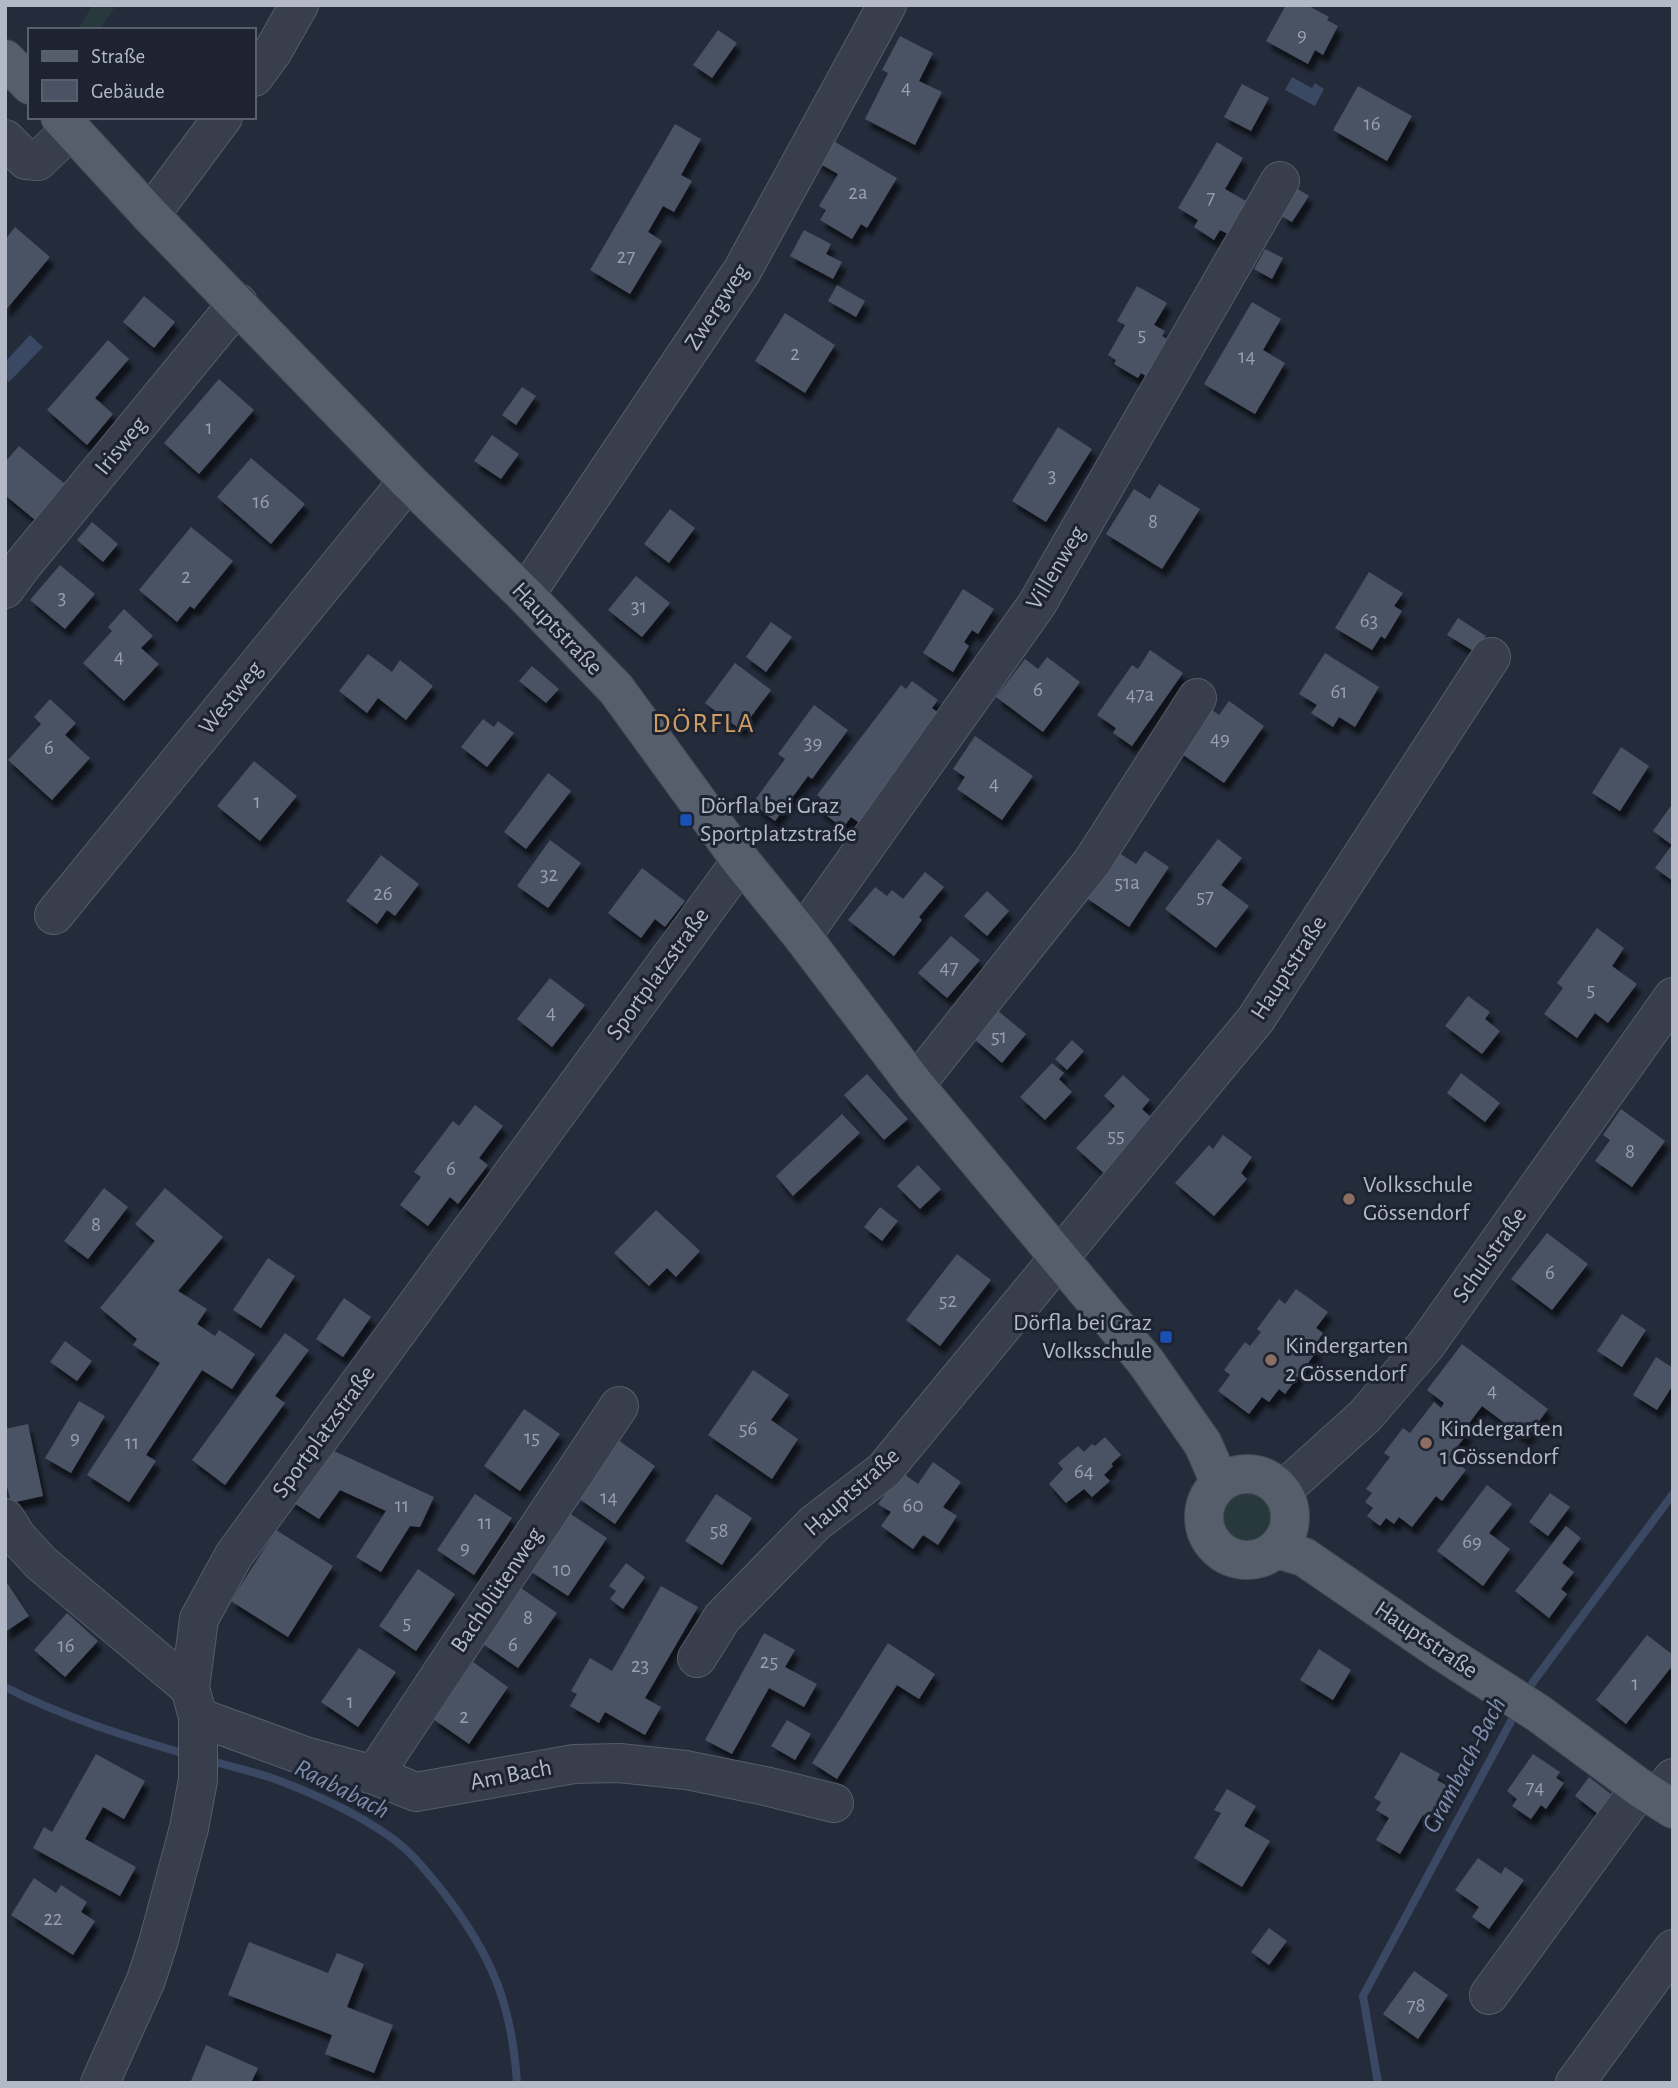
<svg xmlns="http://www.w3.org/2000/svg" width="1678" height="2088" font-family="'Alegreya Sans',sans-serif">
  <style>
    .green { fill: #27393d }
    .water { fill: #3a4863 }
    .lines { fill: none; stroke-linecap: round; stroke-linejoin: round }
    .stream { stroke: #3a4863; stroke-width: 8 }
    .building { fill: #4a5264; filter: url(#shadow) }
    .minor-casing { stroke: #565c69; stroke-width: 40 }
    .major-casing { stroke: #414754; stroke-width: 40 }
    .minor { stroke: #383e4b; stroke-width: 38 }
    .major { stroke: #565d6b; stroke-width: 38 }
    .transit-dot { fill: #1a4fb4; stroke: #1d2330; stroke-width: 2.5 }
    .education-dot { fill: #8d6e63; stroke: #1d2330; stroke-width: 2.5 }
    .labels { text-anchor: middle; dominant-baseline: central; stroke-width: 6; stroke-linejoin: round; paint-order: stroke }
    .number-label { font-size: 21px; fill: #999fae }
    .street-label { font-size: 24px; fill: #b3b9c7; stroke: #1d2330 }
    .poi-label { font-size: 24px; fill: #b3b9c7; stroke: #1d2330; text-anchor: start }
    .water-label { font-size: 26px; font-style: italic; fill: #7c8dad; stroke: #1d2330 }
    .quarter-label { font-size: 28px; letter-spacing: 2px; fill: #ce9e66; stroke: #1d2330 }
  </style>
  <defs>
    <filter id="shadow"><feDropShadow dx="4.5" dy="8" stdDeviation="2" flood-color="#0009"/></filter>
  </defs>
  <rect width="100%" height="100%" fill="#242c3b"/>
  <path class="green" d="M93,5H116L100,30H77Z
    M1222 1517a25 25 0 1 1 50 0a25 25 0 1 1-50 0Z"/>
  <path class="water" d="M1292,77L1312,88L1315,83L1324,89L1315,106L1285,90Z
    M30,335L43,347L9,382L5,378V362Z"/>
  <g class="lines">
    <path class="stream" d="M5,1687C63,1717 127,1737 189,1755
      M1526,1695L1533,1682L1673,1494
      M208,1760C232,1767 257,1772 280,1781C317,1795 356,1813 389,1836C411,1851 427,1872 444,1893C492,1956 512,2004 517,2083
      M1378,2083L1363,1996L1516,1712"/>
  </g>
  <path class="building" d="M1286,5H1307L1329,17L1327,20L1338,26L1323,55L1315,50L1308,64L1266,41Z
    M718,30L737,43L712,78L693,65Z
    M900,36L933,53L919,81L942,92L915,145L865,119L888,73L882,70Z
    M1242,84L1269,98L1251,131L1224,117Z
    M1358,86L1412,116L1387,161L1333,130Z
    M675,124L701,139L681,175L692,181L674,212L663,206L648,232L662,241L630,294L590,270Z
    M830,139L897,178L867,228L861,224L852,239L820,220L826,210L819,206L838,174L817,162Z
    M1217,142L1243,158L1225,189L1253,205L1234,237L1220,230L1214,240L1194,227L1198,220L1178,208Z
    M1298,189L1309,196L1292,222L1281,216Z
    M15,227L50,257L5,311V240Z
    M804,230L831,244L826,254L842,262L833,279L790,256Z
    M1265,249L1283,258L1272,279L1254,269Z
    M837,285L865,301L856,317L828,301Z
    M1137,286L1167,303L1154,325L1165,331L1162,336L1175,344L1154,381L1141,373L1138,378L1114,364L1116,360L1108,355L1125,325L1117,321Z
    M144,296L175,322L154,348L123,322Z
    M1252,302L1281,319L1263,350L1285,363L1255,414L1204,384Z
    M785,313L835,345L805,393L755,361Z
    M108,340L129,359L95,398L113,414L87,445L47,410Z
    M219,379L254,410L199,474L164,443Z
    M522,387L536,396L516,425L502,415Z
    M1058,427L1092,449L1046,522L1012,501Z
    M492,435L519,454L501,479L474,461Z
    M19,446L65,484L35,520L5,495V462Z
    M251,458L305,504L271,544L217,497Z
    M1159,484L1200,509L1162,569L1106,534L1134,489L1150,499Z
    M670,509L695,528L669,563L644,544Z
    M92,522L118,544L103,562L77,540Z
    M191,527L233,561L194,609L190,606L177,622L139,590Z
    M60,565L95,594L65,629L30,600Z
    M1369,572L1403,593L1394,606L1402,611L1385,639L1381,636L1372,650L1335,628Z
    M636,576L670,603L642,637L608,610Z
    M963,589L994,609L978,634L972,630L964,642L969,646L953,672L923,653Z
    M124,609L153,636L141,648L159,664L124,701L83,663L112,631L108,627Z
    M1458,618L1486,636L1475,652L1447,635Z
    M771,622L792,637L766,672L746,657Z
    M1150,650L1183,673L1132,746L1113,733L1116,728L1097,715L1132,665L1138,669Z
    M1325,653L1379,687L1355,727L1339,717L1333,727L1311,713L1317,705L1299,694Z
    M368,654L392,672L400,660L433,686L406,720L378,698L367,713L339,691Z
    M1047,657L1080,682L1043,732L996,697L1025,659L1038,669Z
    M735,663L771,690L741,730L705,703Z
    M532,666L559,689L546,703L519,681Z
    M912,681L938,700L932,708L941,715L861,824L851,817L843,828L818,809L824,801L817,795L901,685L906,689Z
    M50,699L76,723L65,735L90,758L52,800L8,760L41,724L34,717Z
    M1229,701L1264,726L1224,783L1176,750L1207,706L1219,715Z
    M814,705L848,730L812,779L808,776L775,821L752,804L785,759L778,754Z
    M483,719L494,727L498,721L514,733L487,767L461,747Z
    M975,736L1033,776L1002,820L957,789L965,777L953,769Z
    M1621,747L1649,766L1620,811L1592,793Z
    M254,761L297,796L260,841L217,806Z
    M548,773L571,791L526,849L504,832Z
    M1673,803V881L1655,868L1672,845L1653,831Z
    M1218,839L1242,858L1221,885L1249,906L1216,948L1165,909Z
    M550,840L581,863L548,908L517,886Z
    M1116,851L1136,864L1145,851L1169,867L1129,927L1085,897Z
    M381,855L419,884L395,916L387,910L377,924L346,901Z
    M642,868L685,901L665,927L655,919L641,938L608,913Z
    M925,872L944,887L919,917L922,920L894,956L848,920L875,887L887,896L892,890L903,899Z
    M987,891L1009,911L987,936L964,916Z
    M1597,928L1624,948L1612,966L1637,984L1608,1023L1595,1013L1577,1038L1544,1014L1563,988L1557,983Z
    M951,936L980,960L947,998L918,973Z
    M550,978L585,1005L552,1047L517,1019Z
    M1468,996L1490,1012L1485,1019L1500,1031L1482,1054L1445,1026Z
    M997,1010L1026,1034L1002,1063L973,1038Z
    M1072,1040L1084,1051L1067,1070L1055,1059Z
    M1052,1063L1064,1073L1059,1079L1072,1092L1045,1120L1020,1097Z
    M1461,1073L1500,1103L1485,1122L1447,1093Z
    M867,1074L908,1119L884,1140L844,1095Z
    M1123,1075L1150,1100L1142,1109L1156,1122L1107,1176L1076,1148L1115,1106L1104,1096Z
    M475,1105L503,1126L479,1158L488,1165L458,1204L450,1197L428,1226L400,1205L421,1177L414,1172L453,1121L459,1126Z
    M1621,1109L1665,1141L1632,1187L1595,1161L1610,1140L1603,1135Z
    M842,1114L860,1133L793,1196L776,1176Z
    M1223,1135L1252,1157L1241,1173L1247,1179L1214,1216L1175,1183L1209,1145L1213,1149Z
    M918,1165L941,1189L920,1209L897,1186Z
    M104,1188L128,1207L88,1259L64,1241Z
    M165,1188L223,1237L178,1291L207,1309L197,1324L215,1336L219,1330L255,1354L232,1389L202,1370L146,1455L156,1461L129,1502L87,1475L160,1363L133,1345L137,1339L100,1308L155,1241L135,1224Z
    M880,1207L898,1221L882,1241L864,1227Z
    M656,1210L700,1251L676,1277L667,1268L649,1286L614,1253Z
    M1547,1233L1588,1264L1552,1310L1511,1279Z
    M957,1254L991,1280L940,1346L906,1320Z
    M268,1258L295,1276L261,1328L233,1310Z
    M1296,1289L1328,1312L1316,1328L1323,1333L1313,1348L1317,1351L1285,1394L1279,1389L1269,1402L1262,1397L1249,1414L1218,1391L1230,1375L1224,1370L1245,1342L1250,1346L1261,1332L1257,1329L1279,1299L1285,1304Z
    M344,1298L371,1317L343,1357L316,1339Z
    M1622,1314L1646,1330L1622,1367L1597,1351Z
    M285,1333L309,1350L275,1396L285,1403L225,1485L192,1460Z
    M65,1341L92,1361L77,1381L50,1362Z
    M1462,1344L1548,1409L1526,1439L1482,1406L1464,1430L1468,1433L1449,1457L1466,1470L1442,1501L1436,1496L1412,1527L1399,1517L1394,1524L1386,1518L1380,1526L1367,1516L1373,1508L1365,1502L1372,1493L1366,1489L1390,1457L1384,1453L1403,1428L1410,1433L1434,1402L1441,1408L1444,1403L1427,1390Z
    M1656,1357L1673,1368V1385L1657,1410L1633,1395Z
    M753,1370L789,1395L771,1420L798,1439L772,1479L708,1435Z
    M79,1401L105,1416L71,1473L45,1458Z
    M524,1409L560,1434L520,1491L484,1466Z
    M28,1424L43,1496L11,1503L5,1478V1429Z
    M1105,1437L1121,1455L1111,1464L1113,1466L1104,1475L1110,1481L1092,1497L1084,1489L1066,1503L1049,1484L1063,1469L1058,1463L1078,1446L1084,1452L1092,1444L1095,1446Z
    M618,1440L655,1466L615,1524L578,1498Z
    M321,1445L434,1497L420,1527L410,1526L381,1572L356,1557L386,1511L340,1490L319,1519L289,1500Z
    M933,1462L961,1482L943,1507L957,1516L938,1545L923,1535L913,1549L881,1526L891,1512L878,1504L901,1472L918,1484Z
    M1487,1485L1512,1504L1489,1533L1510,1549L1483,1586L1437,1551Z
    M1550,1493L1570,1507L1548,1536L1529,1522Z
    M475,1494L512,1518L474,1575L437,1550Z
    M716,1494L752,1518L722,1565L685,1541Z
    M569,1513L607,1538L568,1596L530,1571Z
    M1566,1526L1581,1538L1562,1563L1574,1572L1561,1589L1567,1594L1549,1618L1515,1591Z
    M276,1530L333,1566L288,1637L231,1601Z
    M626,1563L645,1577L623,1609L610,1599L616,1591L609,1586Z
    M418,1569L455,1594L416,1651L379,1626Z
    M5,1580L29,1616L5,1632Z
    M661,1586L698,1607L645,1698L661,1707L645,1735L605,1712L599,1723L570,1706L577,1694L571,1691L590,1658L612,1671Z
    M521,1588L557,1613L518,1668L483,1644Z
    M67,1613L98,1641L65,1677L34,1650Z
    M764,1633L795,1650L785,1667L817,1684L804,1707L769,1688L732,1754L705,1740Z
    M1647,1635L1673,1655V1665L1626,1724L1596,1700Z
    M888,1643L935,1674L919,1699L897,1685L837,1779L812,1763Z
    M359,1648L396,1672L358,1727L321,1702Z
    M1319,1649L1351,1670L1333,1700L1300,1680Z
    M473,1662L508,1687L469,1744L433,1719Z
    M787,1720L811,1734L795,1760L771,1746Z
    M1401,1752L1440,1774L1437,1780L1449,1787L1430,1820L1423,1815L1400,1854L1376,1840L1389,1818L1376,1810L1381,1802L1374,1798Z
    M96,1754L145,1781L124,1819L103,1807L85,1839L136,1867L120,1896L33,1848L44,1827L52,1832Z
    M1533,1754L1560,1772L1556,1778L1564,1783L1546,1809L1541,1805L1531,1819L1512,1806L1517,1799L1507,1791Z
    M1589,1777L1612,1795L1598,1814L1575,1796Z
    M1227,1789L1256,1806L1244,1826L1270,1841L1242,1887L1194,1858L1221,1813L1214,1810Z
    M1478,1858L1501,1874L1505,1867L1524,1880L1489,1929L1472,1917L1479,1907L1455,1890Z
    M34,1878L56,1893L61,1885L87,1902L81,1912L95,1921L73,1955L11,1915Z
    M1269,1928L1287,1941L1269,1965L1251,1952Z
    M249,1942L328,1973L337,1953L364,1964L347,2007L393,2025L374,2073L325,2054L332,2035L228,1995Z
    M1414,1971L1448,1995L1418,2039L1383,2014Z
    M206,2045L258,2068L251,2083H190Z"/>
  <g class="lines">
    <g class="minor-casing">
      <path id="minor" d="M254,77L273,51L299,5
        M5,139L26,160L38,161L70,130
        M150,215L223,117
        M5,589L21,567L238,303
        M525,595L742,271L887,5
        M54,915L408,481
        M802,936L1037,604L1280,181
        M915,1085L1092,862L1197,698
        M1282,1491L1365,1416L1426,1345L1673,997
        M5,1518L17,1537L41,1563L190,1688
        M697,1658L722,1618L815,1523L884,1470L1256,1019L1491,657
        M198,1717L305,1756L374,1775L416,1792L574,1764L619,1763L686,1770L765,1786L834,1803
        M374,1775L619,1406
        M1658,1798L1673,1778
        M1489,1995L1640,1788
        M100,2083L146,1980L158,1943L189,1828L198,1780V1717L190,1688L199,1619L234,1555L741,861
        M1575,2083L1673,1949"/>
    </g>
    <g class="major-casing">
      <path id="major" d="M5,59L30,85
        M60,117L150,215L408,481L525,595L616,689L741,861L802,936L915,1085L1146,1362L1203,1444L1220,1483
        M1204 1517a43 43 0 1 1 86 0a43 43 0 1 1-86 0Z
        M1277,1549L1304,1557L1441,1651L1538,1713L1640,1788L1673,1809"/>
    </g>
    <use href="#minor" class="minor"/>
    <use href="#major" class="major"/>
  </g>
  <g class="transit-dot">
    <rect x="679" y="813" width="14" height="14" rx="3.5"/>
    <rect x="1159" y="1330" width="14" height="14" rx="3.5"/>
  </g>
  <g class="education-dot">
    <circle cx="1349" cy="1199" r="7"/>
    <circle cx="1271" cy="1360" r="7"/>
    <circle cx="1426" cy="1443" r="7"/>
  </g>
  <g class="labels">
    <g class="number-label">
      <text x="1302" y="34">9</text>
      <text x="906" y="87">4</text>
      <text x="1372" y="123">16</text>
      <text x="858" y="192">2a</text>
      <text x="1211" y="197">7</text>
      <text x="626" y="256">27</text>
      <text x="1142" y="334">5</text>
      <text x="795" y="353">2</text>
      <text x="1247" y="356">14</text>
      <text x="209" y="427">1</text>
      <text x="1052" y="475">3</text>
      <text x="261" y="501">16</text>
      <text x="1153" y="521">8</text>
      <text x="186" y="576">2</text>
      <text x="62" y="597">3</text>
      <text x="639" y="606">31</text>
      <text x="1369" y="620">63</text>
      <text x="119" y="656">4</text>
      <text x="1038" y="689">6</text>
      <text x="1339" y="691">61</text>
      <text x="1140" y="694">47a</text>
      <text x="1220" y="738">49</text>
      <text x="813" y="742">39</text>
      <text x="49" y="747">6</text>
      <text x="994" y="783">4</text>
      <text x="257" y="801">1</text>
      <text x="549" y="874">32</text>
      <text x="1127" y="882">51a</text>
      <text x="383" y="893">26</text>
      <text x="1205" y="896">57</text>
      <text x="949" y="967">47</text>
      <text x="1591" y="989">5</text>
      <text x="551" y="1012">4</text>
      <text x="999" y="1036">51</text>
      <text x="1116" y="1135">55</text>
      <text x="1630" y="1151">8</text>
      <text x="451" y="1168">6</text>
      <text x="96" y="1224">8</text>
      <text x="1550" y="1272">6</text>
      <text x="948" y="1300">52</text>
      <text x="1492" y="1390">4</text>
      <text x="748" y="1428">56</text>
      <text x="75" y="1437">9</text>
      <text x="532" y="1437">15</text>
      <text x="132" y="1442">11</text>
      <text x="1084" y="1471">64</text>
      <text x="609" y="1497">14</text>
      <text x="402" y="1505">11</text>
      <text x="913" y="1505">60</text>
      <text x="485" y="1522">11</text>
      <text x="719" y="1530">58</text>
      <text x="1472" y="1541">69</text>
      <text x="465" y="1547">9</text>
      <text x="562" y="1569">10</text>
      <text x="528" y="1617">8</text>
      <text x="407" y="1622">5</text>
      <text x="513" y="1644">6</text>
      <text x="66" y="1645">16</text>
      <text x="769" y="1661">25</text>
      <text x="640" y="1665">23</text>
      <text x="1635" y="1683">1</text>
      <text x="350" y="1701">1</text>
      <text x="464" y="1716">2</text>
      <text x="1535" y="1787">74</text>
      <text x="53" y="1918">22</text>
      <text x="1416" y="2005">78</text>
    </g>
    <g class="street-label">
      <text transform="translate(717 307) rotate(-57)">Zwergweg</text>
      <text transform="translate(121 446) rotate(-51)">Irisweg</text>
      <text transform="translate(1056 568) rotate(-59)">Villenweg</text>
      <text transform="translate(557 629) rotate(46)">Hauptstraße</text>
      <text transform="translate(231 698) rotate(-51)">Westweg</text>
      <text transform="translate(1289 968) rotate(-57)">Hauptstraße</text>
      <text transform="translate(658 974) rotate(-54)">Sportplatzstraße</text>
      <text transform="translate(1490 1255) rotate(-55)">Schulstraße</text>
      <text transform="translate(324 1432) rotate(-54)">Sportplatzstraße</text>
      <text transform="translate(852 1492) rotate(-42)">Hauptstraße</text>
      <text transform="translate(497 1590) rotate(-56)">Bachblütenweg</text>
      <text transform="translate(1426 1640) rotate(34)">Hauptstraße</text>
      <text transform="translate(511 1775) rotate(-11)">Am Bach</text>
    </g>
    <g class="poi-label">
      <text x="700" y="806">Dörfla bei Graz<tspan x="700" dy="28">Sportplatzstraße</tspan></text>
      <text x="1363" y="1185">Volksschule<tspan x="1363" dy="28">Gössendorf</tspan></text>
      <text x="1152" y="1323" text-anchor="end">Dörfla bei Graz<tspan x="1152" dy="28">Volksschule</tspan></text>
      <text x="1285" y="1346">Kindergarten<tspan x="1285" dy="28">2 Gössendorf</tspan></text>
      <text x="1440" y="1429">Kindergarten<tspan x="1440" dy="28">1 Gössendorf</tspan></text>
    </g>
    <g class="water-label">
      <text transform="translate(1464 1765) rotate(-62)">Grambach-Bach</text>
      <text transform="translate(342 1789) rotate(27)">Raababach</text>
    </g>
    <g class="quarter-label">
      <text x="704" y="724">DÖRFLA</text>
    </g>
  </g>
  <rect width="1678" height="2088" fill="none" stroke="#b3b9c7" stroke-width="14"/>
  <rect x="28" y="28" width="228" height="91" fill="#1d2330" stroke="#595f6c" stroke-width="2"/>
  <rect x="42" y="51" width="35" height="10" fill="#565d6b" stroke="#595f6c" stroke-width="2"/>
  <text x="91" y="63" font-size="21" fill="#b3b9c7">Straße</text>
  <rect x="42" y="80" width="35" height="21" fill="#4a5264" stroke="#595f6c" stroke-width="2"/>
  <text x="91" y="98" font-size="21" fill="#b3b9c7">Gebäude</text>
</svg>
